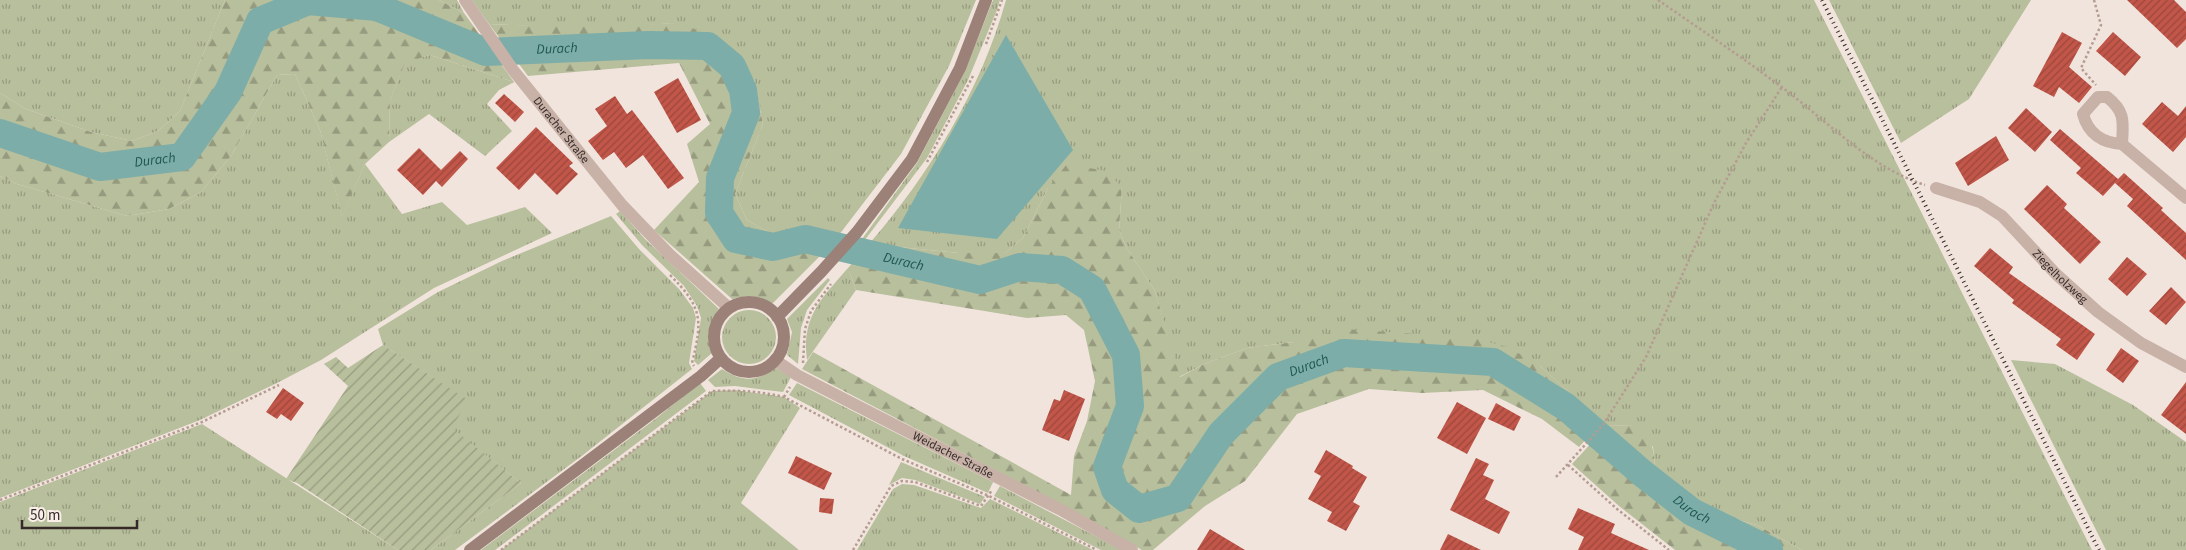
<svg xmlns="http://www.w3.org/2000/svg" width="2186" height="550" font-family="'Source Sans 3',sans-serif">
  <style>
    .grass { fill: url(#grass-tufts) }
    .forest { fill: url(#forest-firs) }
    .garden { fill: url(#garden-furrows) }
    .water { fill: #7cada8 }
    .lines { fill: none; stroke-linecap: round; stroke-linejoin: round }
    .river { stroke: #7cada8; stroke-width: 28 }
    .building { fill: url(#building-hatch) }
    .path { stroke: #b49c92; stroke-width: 2.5; stroke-dasharray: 2.5 2.5; stroke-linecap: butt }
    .street { stroke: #c8b2a8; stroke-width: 12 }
    .secondary { stroke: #9c8179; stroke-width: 12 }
    .rail { stroke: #352a28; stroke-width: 4; stroke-dasharray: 1 4; stroke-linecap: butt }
    .labels { text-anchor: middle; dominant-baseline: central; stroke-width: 4; stroke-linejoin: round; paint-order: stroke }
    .street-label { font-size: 12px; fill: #352a28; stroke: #f9efe8 }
    .water-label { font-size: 14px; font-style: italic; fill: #1f5551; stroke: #f9efe8 }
  </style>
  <defs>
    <pattern id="grass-tufts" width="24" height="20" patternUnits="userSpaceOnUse" patternTransform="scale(1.25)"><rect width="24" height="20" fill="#b8bf9c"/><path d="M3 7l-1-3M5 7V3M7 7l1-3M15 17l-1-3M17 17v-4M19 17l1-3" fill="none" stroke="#969b7f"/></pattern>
    <pattern id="forest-firs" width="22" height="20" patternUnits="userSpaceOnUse" patternTransform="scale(1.25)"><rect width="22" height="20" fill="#b8bf9c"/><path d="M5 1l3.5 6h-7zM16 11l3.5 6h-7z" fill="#969b7f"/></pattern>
    <pattern id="garden-furrows" width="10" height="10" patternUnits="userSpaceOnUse" patternTransform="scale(1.25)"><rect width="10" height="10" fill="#b8bf9c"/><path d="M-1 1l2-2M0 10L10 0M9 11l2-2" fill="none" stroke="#969b7f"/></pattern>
    <pattern id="building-hatch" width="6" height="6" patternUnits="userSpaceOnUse" patternTransform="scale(1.25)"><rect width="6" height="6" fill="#c15649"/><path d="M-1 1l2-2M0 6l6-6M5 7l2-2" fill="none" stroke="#9e473d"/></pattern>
  </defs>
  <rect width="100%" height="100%" fill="#f1e4dc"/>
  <path class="grass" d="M0,0H225L180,111L158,131L132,141L91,132L26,109L0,93Z
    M439,0H457L464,13Z
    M472,0H976L949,66L901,154L832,244L816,231L775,236L747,220L735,194L763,124L754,79L672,23L615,28L551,27L489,24Z
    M993,0H1000L997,10L968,80L927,158L864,241L862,239L917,163L965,71Z
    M1006,0H1814L2092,550H1802L1757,525L1724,516L1697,500L1655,466L1653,447L1631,425L1607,426L1540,366L1294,342L1247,348L1204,364L1179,377L1155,291L1126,247L1119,230L1122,187L1048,188L1023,238L1005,253H959L869,244C929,175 981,90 1006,0Z
    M1829,0H2031L1969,99L1901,143Z
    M430,55L514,82L499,90L487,104L512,131L485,156L429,114L389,142L390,100L405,62Z
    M295,74L320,130L342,216L365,164L402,214L442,202L467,225L525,207L552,233L434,288L321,360L277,383L200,420L0,498V176L17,184L127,216L169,209L201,192L231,156L277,75Z
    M620,211L645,239L719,309C708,323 706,337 712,353L698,365L694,361L701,318L697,306L684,286L642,245L616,214Z
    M611,216L639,249L679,289L693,308L696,318L689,363L692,369L583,455L455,550H431L521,483L451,428L467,400L383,345L378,329L438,292L502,261Z
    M848,268L856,290L807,360C801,317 822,298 848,268Z
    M828,278L830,280L807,310L801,328L798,364L787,355L792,332L787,319Z
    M722 337a27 27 0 1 1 54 0a27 27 0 1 1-54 0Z
    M2011,360L2055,364L2133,405L2186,442V550H2106Z
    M776,368L791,377L783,392L735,386L715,387L708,380L722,369C742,382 756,382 776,368Z
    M700,383L706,391L495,550H481L654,420Z
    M797,383L993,482L988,493L904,456L789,395Z
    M735,390L784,397L800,408L741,503L799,550H501L712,391Z
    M202,424L398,550H0V502Z
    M901,462L985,497L980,504L915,480L902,478L889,485Z
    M902,484L914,485L981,508L990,499L1093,550H857L893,489Z
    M1000,486L1122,550H1101L994,496Z"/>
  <path class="forest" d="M225,0H439L464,13L514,82L430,55L405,63L390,100L389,142L365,164L342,217L320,130L295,74L277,75L231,156L201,192L169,209L127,216L17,184L0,176V93L26,109L91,132L132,141L158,131L180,111Z
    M672,23L711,33L737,54L754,79L763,124L735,194L747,220L775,236L816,231L832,244L772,304C759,295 747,295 732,299L654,230L699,182L687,144L710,124L679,63L528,76L489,24C551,27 610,28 672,23Z
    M1067,164L1106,171L1122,187L1119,230L1126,247L1155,291L1180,377L1204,364L1247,348L1294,342L1345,329L1473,338L1508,347L1540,366L1602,421L1579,447L1542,419L1483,390L1422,393L1369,389L1297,414L1245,481L1205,506L1153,550H1142L1066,507L802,369L813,352L1071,495L1074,456L1087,421L1095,381L1084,330L1066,315L1027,318L856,290L848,268L869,244L959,253H1005L1023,238L1048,188Z
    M1631,425C1652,434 1653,445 1655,466L1697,500L1723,516L1757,525L1802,550H1675L1619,506L1572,464L1607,426Z"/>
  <path class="garden" d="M383,345L468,400L452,428L521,483L431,550H398L297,483L286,479L348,386L324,364L336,357L348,368Z"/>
  <path class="water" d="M1006,35L1073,150L997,239L898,228Z"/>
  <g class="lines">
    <path class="river" id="s1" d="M0,133L100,167L182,157L228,92L260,21L308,1L377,7L486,52L649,45L708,46L732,66L743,90L746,113L720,178L719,213L736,239L773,247L805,239L980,280L1020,267L1062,270L1092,289L1126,355L1130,406L1107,467L1115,490L1139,509L1178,498L1221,434L1278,377L1344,353L1493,362L1566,407L1642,473L1692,512L1769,550"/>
  </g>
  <path class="building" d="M2127,0H2174L2186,12V39L2177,48Z
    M2062,32L2082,43L2069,67L2092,87L2079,103L2059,87L2054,97L2033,86Z
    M2113,32L2141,57L2125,76L2096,51Z
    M678,78L701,120L677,133L654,92Z
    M504,94L524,112L515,122L495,103Z
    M615,96L627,114L632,110L684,178L668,189L643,155L626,168L614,152L603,160L588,141L607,126L595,109Z
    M2162,102L2178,116L2186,106V137L2173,152L2142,124Z
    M2026,108L2052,132L2035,152L2008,128Z
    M536,127L573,163L569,166L578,174L557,195L535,173L519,190L496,168Z
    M2060,129L2118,179L2124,173L2163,208L2161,210L2186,233V260L2127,206L2133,199L2115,183L2103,196L2076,173L2081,168L2050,140Z
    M1996,136L2009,160L1968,186L1955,163Z
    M419,148L441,170L460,151L468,159L442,187L436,181L423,195L397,170Z
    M2047,185L2067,204L2064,208L2101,242L2080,264L2024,209Z
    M1990,248L2013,267L2009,273L2095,334L2077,360L2056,345L2061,339L2012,303L2014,300L1974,266Z
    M2127,257L2147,274L2127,296L2108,279Z
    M2171,287L2186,302L2166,325L2149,311Z
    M2121,348L2139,361L2123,383L2106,370Z
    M2186,382V434L2161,415Z
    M283,388L304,403L291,421L281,414L277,419L266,412Z
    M1064,390L1085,399L1069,441L1042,430L1054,399L1060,401Z
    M1457,402L1486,418L1467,454L1437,438Z
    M1496,403L1521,417L1514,431L1488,419Z
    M1326,450L1353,466L1352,468L1367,477L1353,502L1360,506L1346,531L1327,521L1332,512L1308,499L1321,476L1314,472Z
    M796,456L832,473L824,490L788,473Z
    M1476,458L1489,464L1483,475L1494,480L1485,499L1510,512L1499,534L1450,510Z
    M820,498L834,499L832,514L819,512Z
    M1578,508L1615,524L1611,533L1649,550H1578L1584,537L1568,529Z
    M1210,529L1245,550H1197Z
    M1448,534L1481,550H1440Z"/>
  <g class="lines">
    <path class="path" d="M1658,0C1700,29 1743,58 1783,88C1828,122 1871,168 1925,185
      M2094,0L2101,25L2081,68L2096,85
      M986,44L1002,0
      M927,162L973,76
      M670,275C702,307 703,319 692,363L694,366
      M803,363L805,329L811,311L831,284
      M784,397L790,387
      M1568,465L1617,509L1669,550
      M1556,477L1603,425L1646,357L1714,203L1746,143L1782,87
      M0,500L202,422L279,385
      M501,550L712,391C736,390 760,391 784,397L902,459L989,496L1097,550
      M853,550L891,486L902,481L915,482L981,506L992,490"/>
    <g class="street">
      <path id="s2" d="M465,0L513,70L622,205L669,254L729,308"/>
      <path d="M2122,144C2103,143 2088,134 2083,114L2098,97H2107C2126,112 2123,122 2122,144L2186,198"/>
      <path id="s3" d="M1936,188L1980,202L2002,216L2056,274L2098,312L2141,343L2186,367"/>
      <path id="s4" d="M775,360L797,375L1063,511L1132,550"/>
    </g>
    <path class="secondary" d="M714 337a35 35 0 1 1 70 0a35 35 0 1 1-70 0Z
      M777,317L821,272L857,232L912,159L960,68L986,0
      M470,550L701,376L721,358"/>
    <path class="rail" d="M1822,0L2099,550"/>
  </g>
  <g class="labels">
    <g class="street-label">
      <text stroke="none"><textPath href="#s2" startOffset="162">Duracher Straße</textPath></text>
      <text stroke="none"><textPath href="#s3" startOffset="156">Ziegelholzweg</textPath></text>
      <text stroke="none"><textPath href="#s4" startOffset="202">Weidacher Straße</textPath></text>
    </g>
    <g class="water-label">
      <text stroke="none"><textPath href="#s1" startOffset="656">Durach</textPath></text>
      <text stroke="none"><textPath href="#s1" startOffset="161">Durach</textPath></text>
      <text stroke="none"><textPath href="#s1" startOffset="1196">Durach</textPath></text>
      <text stroke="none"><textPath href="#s1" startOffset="1871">Durach</textPath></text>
      <text stroke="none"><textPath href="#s1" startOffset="2306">Durach</textPath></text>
    </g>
  </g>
  <path d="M22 520v8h115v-8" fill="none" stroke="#352a28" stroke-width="2.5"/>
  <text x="30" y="520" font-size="15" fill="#352a28" stroke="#f9efe8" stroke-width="4" paint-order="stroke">50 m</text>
</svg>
